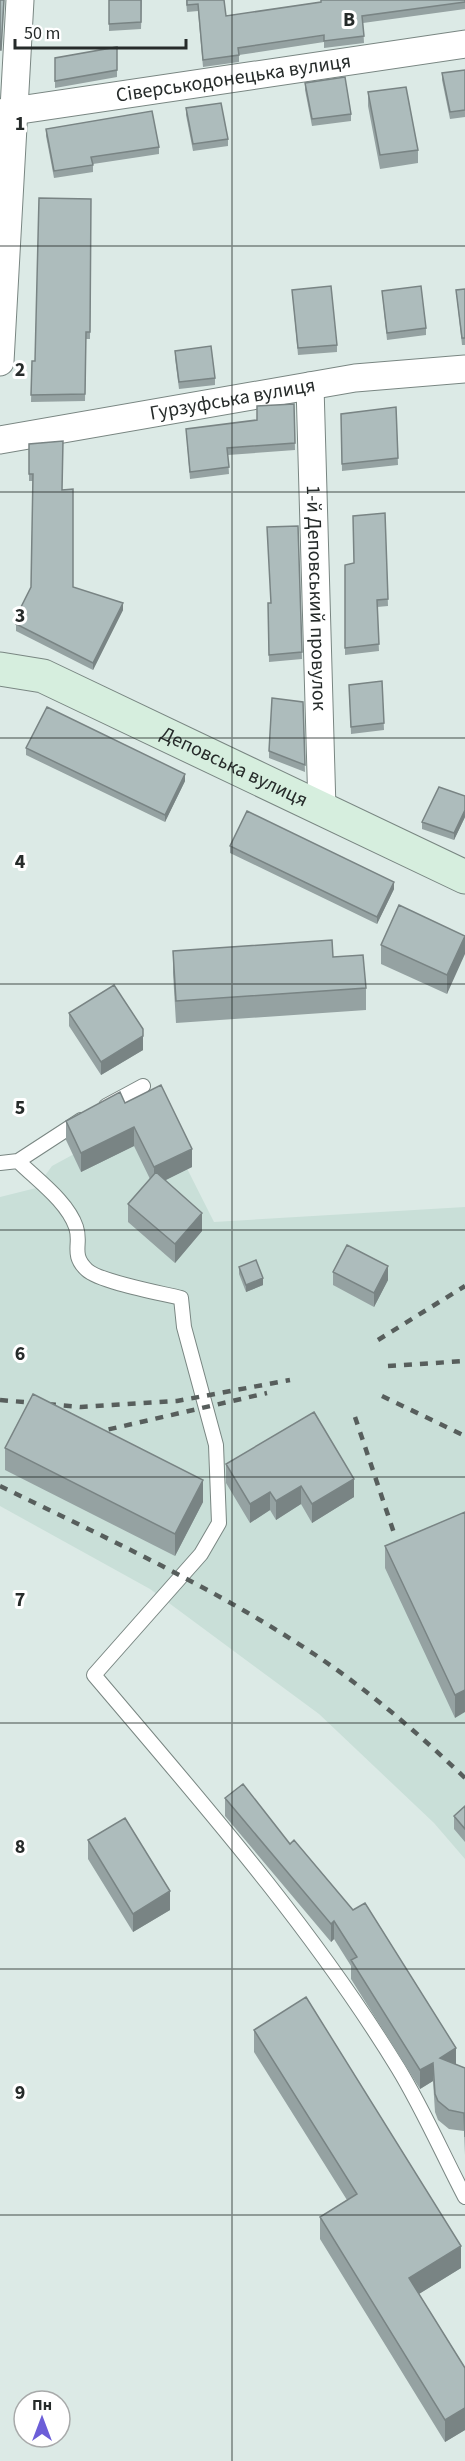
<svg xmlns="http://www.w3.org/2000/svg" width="465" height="2461" font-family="'Source Sans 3',sans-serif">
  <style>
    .built { fill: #c9dfd8 }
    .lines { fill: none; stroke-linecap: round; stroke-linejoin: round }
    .service-casing { stroke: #798682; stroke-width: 16 }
    .minor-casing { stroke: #798682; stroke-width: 29 }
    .secondary-casing { stroke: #798682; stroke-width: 35 }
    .service { stroke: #fff; stroke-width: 14 }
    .minor { stroke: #fff; stroke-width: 27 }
    .secondary { stroke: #d6eede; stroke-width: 33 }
    .rail { stroke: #575e5c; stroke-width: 4.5; stroke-dasharray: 8 8; stroke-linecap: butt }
    .wall { fill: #95a2a2 }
    .shaded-wall { fill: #798484 }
    .building { fill: #adbcbc; stroke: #798484; stroke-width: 1.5 }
    .grid { fill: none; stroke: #262b2a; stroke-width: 1.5; stroke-opacity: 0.55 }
    .labels { text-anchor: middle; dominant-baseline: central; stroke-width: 6; stroke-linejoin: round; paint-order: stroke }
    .street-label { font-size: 20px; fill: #262b2a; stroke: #fff }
    .grid-label { font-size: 20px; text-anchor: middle; font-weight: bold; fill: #262b2a; stroke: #fff; stroke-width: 6; stroke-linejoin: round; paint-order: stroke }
  </style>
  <rect width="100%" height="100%" fill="#dceae6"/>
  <path class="built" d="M157,1109L214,1222L465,1207V1859L434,1823L319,1714L150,1589L0,1506V1197L36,1188L52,1166Z"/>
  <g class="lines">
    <g class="service-casing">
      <path id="service" d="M106,1106L143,1086
        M18,1161C37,1180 67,1201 76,1227C82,1244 70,1254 87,1270C100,1282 161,1293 181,1298L184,1327L216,1445L219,1523L201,1554L94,1675C201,1801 311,1926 398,2068C423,2109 443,2155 465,2197
        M0,1163L18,1161L81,1120"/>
    </g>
    <g class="minor-casing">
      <g id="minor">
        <path id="s1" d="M0,113L465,44"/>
        <path d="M0,362L20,0"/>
        <path id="s2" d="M310,386L322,809"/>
        <path id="s3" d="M0,440L355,378L465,369"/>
      </g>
    </g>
    <g class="secondary-casing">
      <g id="secondary">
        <path id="s4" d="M0,669L43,676L465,877"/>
      </g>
    </g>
    <use href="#service" class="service"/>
    <use href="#minor" class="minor"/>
    <use href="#secondary" class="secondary"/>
    <path class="rail" d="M378,1340L465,1286
      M388,1366L465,1361
      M382,1396L465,1436
      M0,1400L81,1407L177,1401L290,1380
      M355,1417L395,1536
      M93,1433L267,1393
      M0,1486C106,1538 215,1588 314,1654C368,1690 418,1733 465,1778"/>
  </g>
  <path class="wall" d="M109,0H142L141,29L109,31Z
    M186,0H224L226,16L321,2V0H465V9L363,23L364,43L324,48V42L239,55V62L203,67L198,11L187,12Z
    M117,47V77L55,88V58Z
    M465,70V117L450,119L442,80V73Z
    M305,83L351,114V121L312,126L305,90Z
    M368,92L418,150V163L380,169L368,106Z
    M186,108L228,139V146L193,151L186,115Z
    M46,129L159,147V154L93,164V172L54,178L46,136Z
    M91,199L90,339H86L85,401L31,402L32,361H35Z
    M465,289V345H462L456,290Z
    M292,290L337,345V352L298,355Z
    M382,291L426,328V335L387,340Z
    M175,351L215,378V385L179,389L175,358Z
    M294,404L295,450L228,455L229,474L190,479L186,429L257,420Z
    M396,407L398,465L342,471L341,414Z
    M29,444L62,490L73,587L123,610L93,670L16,631V617L31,587L33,481H29Z
    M385,513L388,606L377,607L379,651L345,655V565L354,563Z
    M298,526L302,659L269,662L268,603H271Z
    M382,681L384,730L351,734L349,685Z
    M303,702L305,772L269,758V751Z
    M26,748L185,781L165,822L26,755Z
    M465,796V817L454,840L422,829V822Z
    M230,846L394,889L377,924L230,853Z
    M465,936L447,994L381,964V945Z
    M173,951L333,957L366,988V1010L176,1023L173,973Z
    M69,1013L143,1050L101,1075L69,1026Z
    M125,1103L192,1167L165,1180L202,1231L175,1263L128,1222V1204L150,1179L134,1146L81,1172L66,1140V1121Z
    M239,1267L263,1285L246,1292L239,1274Z
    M333,1272L388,1280L374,1307L333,1285Z
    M5,1448L203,1502L175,1556L5,1470Z
    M226,1464L354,1497L312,1523L301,1504L276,1520L270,1510L250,1523L226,1483Z
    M465,1512L455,1718L385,1568V1546Z
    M243,1784L456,2065L465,2068V2155L464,2131L449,2129L438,2120L435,2112L433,2081L420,2089L351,1979V1966L334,1939L331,1942L225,1816V1798Z
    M465,1806V1842L454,1829V1816Z
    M88,1840L170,1910L133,1932L88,1859Z
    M254,2030L461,2268L419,2294L465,2368V2430L445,2442L320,2239V2217L347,2200L254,2052Z"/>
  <path class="shaded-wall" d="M123,603V610L93,670V663Z
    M185,774V781L165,822V815Z
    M465,810V817L454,840V833Z
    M394,882V889L377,924V917Z
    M465,936V954L447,994V975Z
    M143,1036V1050L101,1075V1062Z
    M134,1127V1146L81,1172V1153Z
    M192,1149V1167L154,1186V1167Z
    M202,1213V1231L175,1263V1244Z
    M388,1266V1280L374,1307V1293Z
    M263,1278V1285L246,1292V1285Z
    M354,1479V1497L312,1523V1504Z
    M203,1480V1502L175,1556V1534Z
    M301,1486V1504L276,1520V1501Z
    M270,1492V1510L250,1523V1504Z
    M465,1690V1712L455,1718V1695Z
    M170,1891V1910L133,1932V1914Z
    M334,1921V1939L331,1942V1924Z
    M456,2048V2067L440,2058Z
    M433,2063V2081L420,2089V2070Z
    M461,2246V2268L409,2300V2278Z
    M465,2408V2430L445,2442V2420Z"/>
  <path class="building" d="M0,0H4L1,50H0Z
    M109,0H141V22L109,24Z
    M187,0H224L226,16L321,2V0H465V2L362,16L364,36L324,41V35L238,48L239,55L203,60L198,4L187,5Z
    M117,47V70L55,81V58Z
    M465,70V110L450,112L442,73Z
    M345,77L351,114L312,119L305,83Z
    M406,87L418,150L380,155L368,92Z
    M221,103L228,139L193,144L186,108Z
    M152,111L159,147L91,157L93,165L54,171L46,129Z
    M39,198L91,199L90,332H86L85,394L31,395L32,361H35Z
    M331,286L337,345L298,348L292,290Z
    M421,286L426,328L387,333L382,291Z
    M465,289V338H462L456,290Z
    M211,346L215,378L179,382L175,351Z
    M294,404L295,443L227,448L229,467L190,472L186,429L257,420V406Z
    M396,407L398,458L342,464L341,414Z
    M63,441L62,490L73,489V587L123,603L93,663L16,624V617L31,587L33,474H29V444Z
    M385,513L388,599L377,600L379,644L345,648V565L354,563L353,516Z
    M298,526L302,652L269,655L268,603H271L267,527Z
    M382,681L384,723L351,727L349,685Z
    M272,698L303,702L305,765L269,751Z
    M47,707L185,774L165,815L26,748Z
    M439,787L465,796V810L454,833L422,822Z
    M247,811L394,882L377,917L230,846Z
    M399,905L465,936L447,975L381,945Z
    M332,940L333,957L363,955L366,988L176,1001L173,951Z
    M114,985L143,1029V1036L101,1062L69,1013Z
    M161,1085L192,1149L154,1167L134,1127L81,1153L66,1121L120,1092L125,1103Z
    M156,1172L202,1213L175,1244L128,1204Z
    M347,1245L388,1266L374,1293L333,1272Z
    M256,1260L263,1278L246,1285L239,1267Z
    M33,1394L203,1480L175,1534L5,1448Z
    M314,1412L354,1479L312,1504L301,1486L276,1501L270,1492L250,1504L226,1464Z
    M465,1512V1690L455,1695L385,1546Z
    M243,1784L290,1844L294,1840L353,1910L365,1903L456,2048L440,2058L465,2068V2137L464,2113L449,2110L438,2101L435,2094L433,2063L420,2070L351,1960L357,1957L334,1921L331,1924L225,1798Z
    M465,1806V1829L454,1816Z
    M125,1818L170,1891L133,1914L88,1840Z
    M306,1997L461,2246L409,2278L465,2368V2408L445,2420L320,2217L357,2194L254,2030Z"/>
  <path class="grid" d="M232,0V2461M0,246H465M0,492H465M0,738H465M0,984H465M0,1230H465M0,1477H465M0,1723H465M0,1969H465M0,2215H465"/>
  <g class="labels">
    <g class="street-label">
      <text stroke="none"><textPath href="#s1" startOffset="236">Сіверськодонецька вулиця</textPath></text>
      <text stroke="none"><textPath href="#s3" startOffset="236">Гурзуфська вулиця</textPath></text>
      <text stroke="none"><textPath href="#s2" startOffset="212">1-й Деповський провулок</textPath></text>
      <text stroke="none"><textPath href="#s4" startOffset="255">Деповська вулиця</textPath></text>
    </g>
  </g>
  <g class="grid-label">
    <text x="349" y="26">B</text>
    <text x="20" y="130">1</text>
    <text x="20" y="376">2</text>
    <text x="20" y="622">3</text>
    <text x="20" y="868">4</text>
    <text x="20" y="1114">5</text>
    <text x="20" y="1360">6</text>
    <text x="20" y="1606">7</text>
    <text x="20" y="1853">8</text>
    <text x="20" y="2099">9</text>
  </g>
  <g transform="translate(42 2419)"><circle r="28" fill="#ffffff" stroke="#a8aaaa" stroke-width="1.5"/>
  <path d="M0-4.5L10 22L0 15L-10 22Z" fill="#6c5ed8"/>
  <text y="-9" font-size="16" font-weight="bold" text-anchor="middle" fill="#262b2a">Пн</text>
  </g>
  <path d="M15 39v9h171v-9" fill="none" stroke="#262b2a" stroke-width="3"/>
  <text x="24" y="39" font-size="18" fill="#262b2a" stroke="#ffffff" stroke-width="4.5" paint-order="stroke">50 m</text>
</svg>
